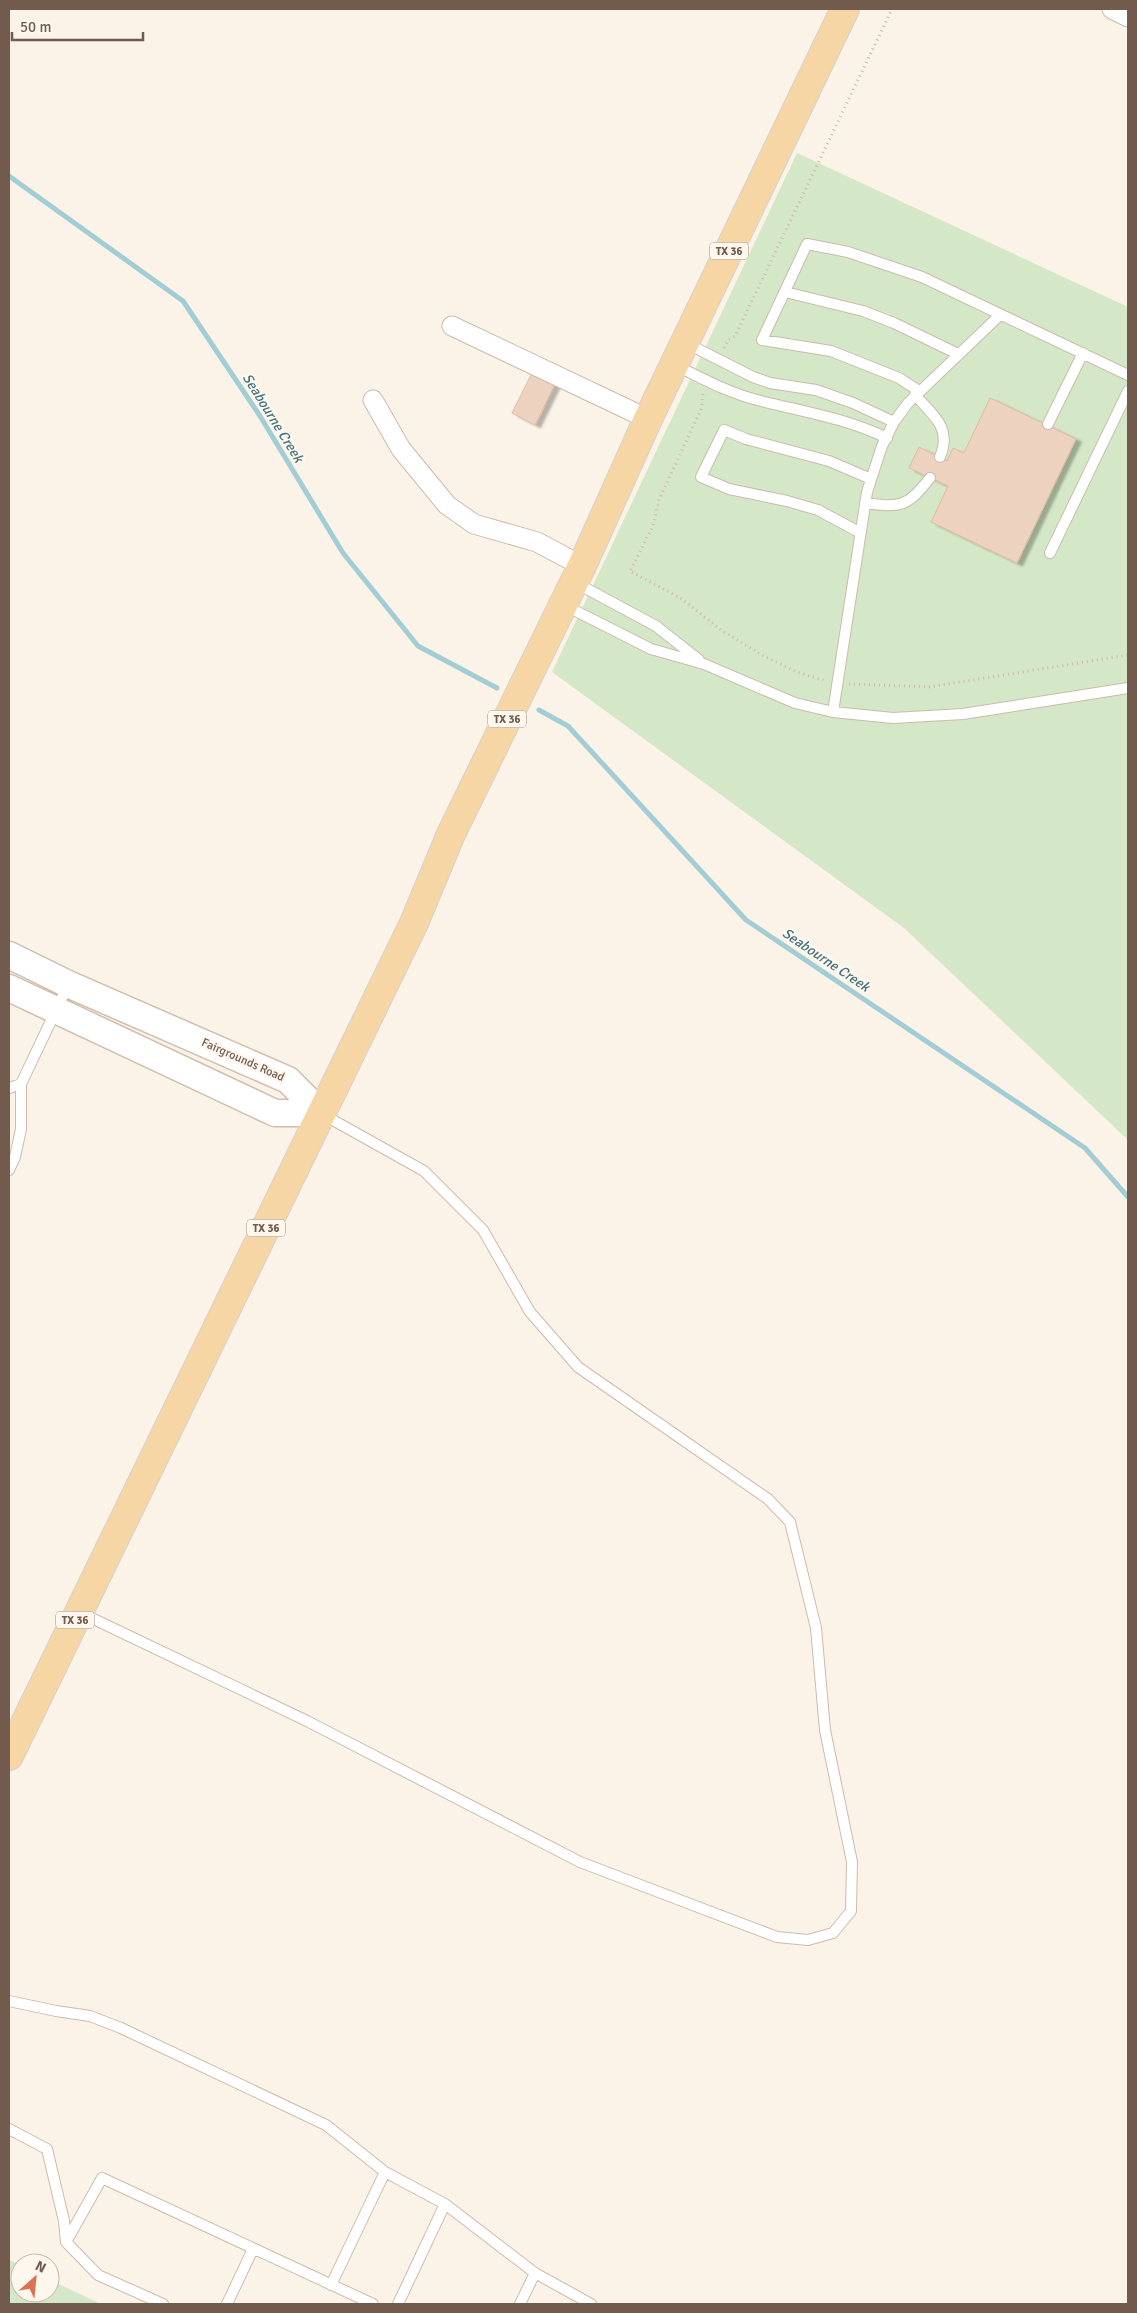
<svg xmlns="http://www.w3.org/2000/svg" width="1137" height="2313" font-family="Signika,sans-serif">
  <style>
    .green { fill: #d4e7c6 }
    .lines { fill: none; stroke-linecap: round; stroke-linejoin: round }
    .stream { stroke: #a3cdd4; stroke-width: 5 }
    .building { fill: #eed2c0; stroke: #e0b9a2; filter: url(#shadow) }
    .lane-casing { stroke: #ccbbad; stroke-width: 12 }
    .street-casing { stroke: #ccbbad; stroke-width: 21 }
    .secondary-casing { stroke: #d0bdae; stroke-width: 29 }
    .primary-casing { stroke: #d8d1cd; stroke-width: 30 }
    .path { stroke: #d3b6a3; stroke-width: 3; stroke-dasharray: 1 4; stroke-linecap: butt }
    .lane { stroke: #fff; stroke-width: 10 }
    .street { stroke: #fff; stroke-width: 19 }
    .secondary { stroke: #fff; stroke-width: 26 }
    .primary { stroke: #f5d6a4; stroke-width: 28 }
    .labels { text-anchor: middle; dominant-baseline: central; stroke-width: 5; stroke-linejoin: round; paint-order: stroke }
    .shield { fill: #fef7ed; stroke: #9c897d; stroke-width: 1 }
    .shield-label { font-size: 11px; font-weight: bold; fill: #725a4d }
    .street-label { font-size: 12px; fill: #725a4d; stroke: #fef7ed }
    .water-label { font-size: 14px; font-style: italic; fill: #45747e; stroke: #fef7ed }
  </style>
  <defs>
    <filter id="shadow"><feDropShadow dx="5.5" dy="3" stdDeviation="1" flood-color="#0004"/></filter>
  </defs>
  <rect width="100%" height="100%" fill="#fbf3e7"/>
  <path class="green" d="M797,153L1128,307V1140L904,928L552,672Z
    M9,2260L20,2265V2293H50V2280L101,2304H9Z"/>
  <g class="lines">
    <path class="stream" d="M9,176L183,301L260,416L343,553L418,646L497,688
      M539,710L568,726L746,920L1085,1148L1128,1197"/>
  </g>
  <path class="building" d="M532,373L555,384L535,425L512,413Z
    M990,398L1076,439L1017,563L931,522L948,486L909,468L919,447L947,461L953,448L964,453Z"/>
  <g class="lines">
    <g class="lane-casing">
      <path id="lane" d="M785,292L863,311L894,323L958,354
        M686,343L753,377L770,383L816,390L853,403L894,422
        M675,365C703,379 731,394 761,401C805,412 845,418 887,438
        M919,391L899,378L831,351L762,340L807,244L848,252L922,277L1128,375
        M915,395C934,416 952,428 940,457
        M1048,424L1083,353
        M865,503C901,508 907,507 930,478
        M859,532L818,510L787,501L729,489L701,477L724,430L746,439L829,461L871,479
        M1050,553L1128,391
        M576,583L656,626L699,660
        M564,605L651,649L704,664L795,703L833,712L893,718L963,714L1128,688
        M833,712L867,492L882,446L894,422L908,403L1000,315
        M9,1088L21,1084
        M9,1170L15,1157L21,1129V1084L68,985
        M81,1613L307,1721L580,1862L777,1937L808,1940L833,1933L851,1911L852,1862L825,1730L816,1628L790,1522L768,1499L578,1367L530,1312L483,1230L424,1171L322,1114
        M9,2001L56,2011L90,2016L121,2028L326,2125L385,2172L445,2204L535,2273L591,2304
        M9,2129L47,2149L64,2221L66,2242
        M331,2285L385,2172
        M163,2304L98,2275L66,2242L102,2178L373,2304
        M227,2304L253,2249
        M398,2304L445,2204
        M520,2304L535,2273"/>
    </g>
    <g class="street-casing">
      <path id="street" d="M1112,9L1128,17
        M452,326L648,419
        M373,400L401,449L447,505L474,524L537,542L582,566"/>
    </g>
    <g class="secondary-casing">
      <path id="secondary" d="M9,955L68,984L288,1080L321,1113
        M9,988L275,1113H321"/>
    </g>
    <g class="primary-casing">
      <path id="primary" d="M9,1756L414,923L451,834L582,566L648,419L845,9"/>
    </g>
    <path class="path" d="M724,348L728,340L735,336L892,9
      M703,394L701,409L659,500L653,526L630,571L682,599L721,630L762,655L797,672L826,681
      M849,684L929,687L1128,655"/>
    <use href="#lane" class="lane"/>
    <use href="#street" class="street"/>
    <use href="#secondary" class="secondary"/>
    <use href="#primary" class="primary"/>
  </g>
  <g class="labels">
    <g class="shield">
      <rect x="710" y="242.5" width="38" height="17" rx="4"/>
      <rect x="488" y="710.5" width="38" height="17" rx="4"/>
      <rect x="247" y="1219.5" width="38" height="17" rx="4"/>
      <rect x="56" y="1611.5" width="38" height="17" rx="4"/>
    </g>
    <g class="shield-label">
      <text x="729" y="251">TX 36</text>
      <text x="507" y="719">TX 36</text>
      <text x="266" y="1228">TX 36</text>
      <text x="75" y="1620">TX 36</text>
    </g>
    <g class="street-label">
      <text transform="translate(243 1060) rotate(24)">Fairgrounds Road</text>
    </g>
    <g class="water-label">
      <text transform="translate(273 418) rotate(58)">Seabourne Creek</text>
      <text transform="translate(826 960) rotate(34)">Seabourne Creek</text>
    </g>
  </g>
  <rect width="1137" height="2313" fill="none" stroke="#725a4d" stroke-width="20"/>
  <g transform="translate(35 2278) rotate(27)"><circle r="24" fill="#fef7ed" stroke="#c6b8ad"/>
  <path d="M0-4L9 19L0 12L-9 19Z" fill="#dc7254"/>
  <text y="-8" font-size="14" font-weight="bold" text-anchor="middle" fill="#725a4d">N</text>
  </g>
  <path d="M12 32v8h131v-8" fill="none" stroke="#725a4d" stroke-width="2.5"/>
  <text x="20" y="32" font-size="15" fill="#725a4d" stroke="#fef7ed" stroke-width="4" paint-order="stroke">50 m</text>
</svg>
